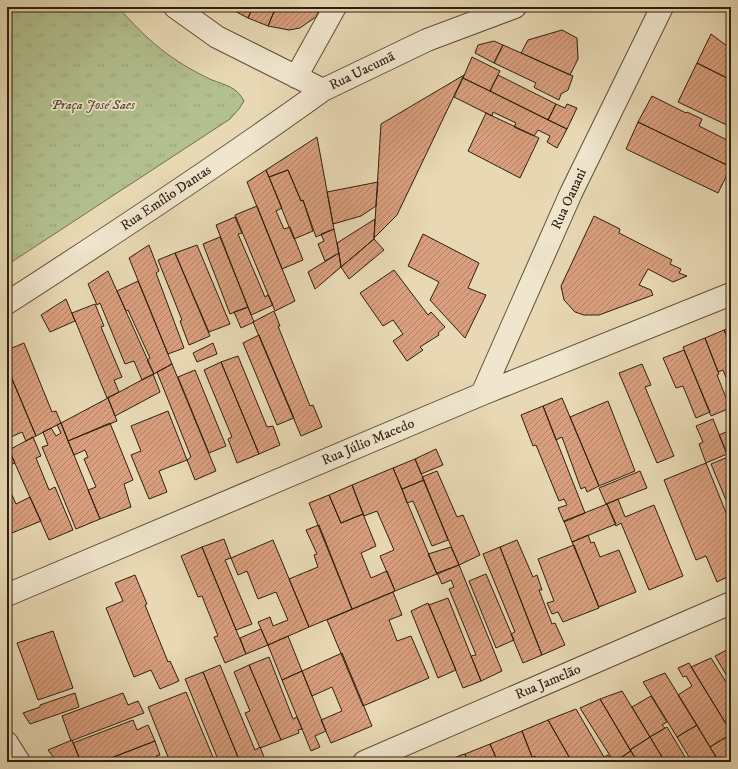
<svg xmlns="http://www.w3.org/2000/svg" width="738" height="769" font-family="'IM FELL DW Pica',serif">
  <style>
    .grass { fill: url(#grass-tufts); stroke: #70704f }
    .building { fill: url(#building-hatch); stroke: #2e1f0f }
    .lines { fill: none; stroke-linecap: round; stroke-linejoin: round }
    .minor-casing { stroke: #5c4e38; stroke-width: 24 }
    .minor { stroke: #f0e6ce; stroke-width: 22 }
    .labels { text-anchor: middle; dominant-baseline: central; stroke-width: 3.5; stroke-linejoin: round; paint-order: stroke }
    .street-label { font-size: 14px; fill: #2e1f0f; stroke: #f0e6ce }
    .park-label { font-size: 14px; font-style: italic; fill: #564f35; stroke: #f0e6ce }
  </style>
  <defs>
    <pattern id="grass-tufts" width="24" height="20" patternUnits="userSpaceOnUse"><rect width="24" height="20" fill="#b3c08f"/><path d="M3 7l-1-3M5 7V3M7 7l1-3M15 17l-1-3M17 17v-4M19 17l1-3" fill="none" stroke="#9aa57a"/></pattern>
    <pattern id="building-hatch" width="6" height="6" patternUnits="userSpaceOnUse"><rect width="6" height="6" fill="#da9f7e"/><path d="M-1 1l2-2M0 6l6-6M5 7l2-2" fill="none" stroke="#b18166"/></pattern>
  </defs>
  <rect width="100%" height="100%" fill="#e8d9b4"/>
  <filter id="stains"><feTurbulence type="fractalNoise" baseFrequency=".005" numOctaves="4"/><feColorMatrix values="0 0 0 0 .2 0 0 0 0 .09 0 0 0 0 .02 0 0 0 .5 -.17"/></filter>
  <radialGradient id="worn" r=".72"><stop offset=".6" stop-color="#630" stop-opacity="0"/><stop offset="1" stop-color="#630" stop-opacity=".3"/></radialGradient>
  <path class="grass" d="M7,7H118C147,40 171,61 212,80C225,85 237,87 244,101L239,109L230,119L7,265Z"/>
  <path class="building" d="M227,7H253L248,18Z
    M253,7H276L268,26L248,18Z
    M276,7H321L316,17L307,23L300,28L289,30L268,26Z
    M562,30L577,38L578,59L570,75L521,53L528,40Z
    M711,34L731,49V80L697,63Z
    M494,41L503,45L494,63L475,53L478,45Z
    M503,45L573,76L568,90L561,94L559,100L535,88L534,87L536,83L494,63Z
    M472,57L500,71L490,91L463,78Z
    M697,63L731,80V127L678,102Z
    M464,75L397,215L374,238L381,124Z
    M498,75L556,104L548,120L490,91Z
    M463,78L567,129L557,148L547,142L550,136L538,130L534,136L514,127L516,123L493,112L492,116L454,97Z
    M652,96L686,113L687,112L702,119L699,126L731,142V167L638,122Z
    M556,104L565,108L567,104L577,108L567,129L548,120Z
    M486,113L539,138L520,178L468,151Z
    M638,122L731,167L718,193L626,149Z
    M317,137L334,229L316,237L303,200L301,201L288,170L269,177L266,170Z
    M266,170L282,208L276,211L284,229L290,227L303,260L282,269L247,182Z
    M288,170L301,201L303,200L313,231L294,239L269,177Z
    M378,182L376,206L361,216L333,224L327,192Z
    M257,206L295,301L275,311L235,215Z
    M594,216L620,229L619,233L672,260L670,264L681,269L679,273L687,276L673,282L648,269L639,285L651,290L653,295L599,315H584L575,312L564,300L561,286Z
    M235,217L242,233L238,234L265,297L268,295L273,305L251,315L216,225Z
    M375,219L374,239L341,267L337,243Z
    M334,229L339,253L325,261L318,244L324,241L321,234Z
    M423,234L479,263L468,288L486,295L465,338L430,300L439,282L408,266Z
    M220,237L248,307L230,314L203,244Z
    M374,239L384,250L349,279L341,267Z
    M149,245L159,271L156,273L184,348L168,354L129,258Z
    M197,245L230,324L209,332L175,253Z
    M175,253L210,336L189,345L180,321L182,320L158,260Z
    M339,253L341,267L315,289L308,272Z
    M394,270L428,315L431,312L445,327L438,333L439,335L420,347L423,350L407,361L393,341L403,334L393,320L383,326L360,293Z
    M108,271L154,374L142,380L134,361L125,364L100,303L97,305L88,284Z
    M138,281L172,364L154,374L147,360L150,358L128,310L126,311L117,291Z
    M66,299L75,321L50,332L41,315Z
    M95,304L104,326L101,327L122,377L114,380L119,392L107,398L72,313Z
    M248,307L254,322L241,328L234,312Z
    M274,311L280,326H278L310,406L313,405L322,427L301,436L253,322Z
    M731,327V346L724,330Z
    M724,330L731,346V390L723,370L718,372L705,338Z
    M259,335L294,418L277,425L243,343Z
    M705,338L719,374L717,375L730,408L711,416L683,347Z
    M24,343L52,412L56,411L61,423L36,436L7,367V350Z
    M213,343L217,354L197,362L193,353Z
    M684,350L710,412L696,418L683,386L676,388L663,358Z
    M238,356L267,427L273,426L280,445L259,454L221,362Z
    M221,362L259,454L237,463L228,439L232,437L204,370Z
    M172,364L216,471L195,480L187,460L191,457L157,372Z
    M642,364L651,385L645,387L674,456L657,463L619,373Z
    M7,367L36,436L26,441L22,432L11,437L7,428Z
    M195,370L226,446L209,453L178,377Z
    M153,374L160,392L115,416L108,398Z
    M108,398L117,421L68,441L61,423Z
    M562,398L599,486L587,492L585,487L581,489L562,437L556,440L543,406Z
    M608,401L635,471L599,486L570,417Z
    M543,406L585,513L564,522L558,508L567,505L564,499L559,501L536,445L533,446L521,415Z
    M168,411L187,460L159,471L167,492L149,499L131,455L141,451L131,426Z
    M713,419L727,454L706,463L699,444L703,442L696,426Z
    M61,423L100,519L76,529L42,447L48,445L43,432L51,428L56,436L61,433L57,425Z
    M110,423L133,480L124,484L131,507L100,519L88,490L96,487L84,459L88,457L85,450L74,455L68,441Z
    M731,430V453L727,454L719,435Z
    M33,437L41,456L36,458L49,490L55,487L73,530L49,540L9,450Z
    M436,449L443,465L421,474L415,459Z
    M9,450L15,463L7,466V451Z
    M728,457L731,463V512L711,464Z
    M415,459L424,480L402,489L393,468Z
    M706,463L731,525V575L717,582L706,556L696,560L664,480Z
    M393,468L437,574L395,591L380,556L394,550L377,511L364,516L352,485Z
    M437,471L457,517L463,515L480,555L459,565L422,477Z
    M640,471L647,488L606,504L599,488Z
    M424,480L448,540L432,546L413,501L407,503L402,489Z
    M7,484L16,504L30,497L41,521L7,535Z
    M352,485L363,514L341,523L329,495Z
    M329,495L341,523L363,514L376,546L361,553L371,578L387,571L395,591L352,609L309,503Z
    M618,499L625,517L654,505L683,576L649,590L621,523L616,526L607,504Z
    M607,504L616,524L572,542L564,521Z
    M319,525L352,609L309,627L289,579L318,567L314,555L317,554L306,530Z
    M588,535L591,543L594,542L600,557L619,550L636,592L599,607L572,542Z
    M224,539L231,558L225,560L252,624L236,630L202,547Z
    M273,540L309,627L268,645L258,622L270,617L273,626L288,620L276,592L258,599L247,571L238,575L231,558Z
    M517,540L533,577L537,575L542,590H539L552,624L555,623L565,645L542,655L500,547Z
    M574,545L599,608L563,622L558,612L552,614L547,603L554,601L538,559Z
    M202,547L246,654L225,663L214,637L218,636L202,596L198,597L181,556Z
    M451,547L459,565L437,574L428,554Z
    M500,547L542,655L523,663L511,634L515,632L483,554Z
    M459,565L502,671L481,681L471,656L476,655L449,589L454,587L451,580L442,584L437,573Z
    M486,574L514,640L496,648L469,581Z
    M135,575L147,604L145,605L168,662L170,661L179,681L160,689L151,670L134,677L106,608L123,601L115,583Z
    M393,592L402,615L389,620L397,641L411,636L429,678L363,706L327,620Z
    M448,598L481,681L463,688L429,605Z
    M428,603L456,670L438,678L411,611Z
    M261,629L268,645L246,654L240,638Z
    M53,631L73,688L38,700L17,643Z
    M288,636L302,671L282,680L268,645Z
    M731,648V683L715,656Z
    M342,653L372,726L331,743L321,720L342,711L332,687L312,696L302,671Z
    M269,657L293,719L297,717L302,729L298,730L299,733L281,740L249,665Z
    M711,658L731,690V732L691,667Z
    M689,663L731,732V734L710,747L678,695L692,686L686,676L683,677L678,668Z
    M220,665L255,750L260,747L266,762H240L203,672Z
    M249,665L281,740L260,748L245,713L250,711L234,672Z
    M302,671L326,731L315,736L320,747L311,751L282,680Z
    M203,672L240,762H219L185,679Z
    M665,673L697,725L677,737L643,682Z
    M622,691L650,737L630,750L600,699Z
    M186,692L215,762H170L148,707Z
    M75,693L79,707L30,724L23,713L40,707V705Z
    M123,693L128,705L138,701L144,713L71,741L62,716Z
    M651,696L667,722L662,725L665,728L650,737L632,707Z
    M600,699L631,751L614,762L580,708Z
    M576,709L604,757L608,755L613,762H572L548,720Z
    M133,720L137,730L148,725L155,741L101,762H81L73,743Z
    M548,720L572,762H538L535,756L532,757L522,731Z
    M697,725L710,747L719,762H692L677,737Z
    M667,727L688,762H665L650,737Z
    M522,731L534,762H498L490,744Z
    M731,734V762H719L710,747Z
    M650,737L665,762H638L630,750Z
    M72,740L81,762H57L48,750Z
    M155,741L160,755L156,756L158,762H109L108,759Z
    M490,744L498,762H468L465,754Z
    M631,751L638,762H619L618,759Z
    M465,754L468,762H445L461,755Z"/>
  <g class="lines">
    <g class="minor-casing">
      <path id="minor" d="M175,7L217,37L323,90L427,40L515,7
        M296,77L335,7
        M7,303C114,234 220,164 323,90
        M482,394L571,193L662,7
        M7,595L482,394L731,294
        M7,743L19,762
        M364,762L731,603"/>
    </g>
    <use href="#minor" class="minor"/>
  </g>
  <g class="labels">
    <g class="street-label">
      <text transform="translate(362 71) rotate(-26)">Rua Uacumã</text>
      <text transform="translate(166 198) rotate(-34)">Rua Emílio Dantas</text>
      <text transform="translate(569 199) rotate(-65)">Rua Oanani</text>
      <text transform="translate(368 442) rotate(-23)">Rua Júlio Macedo</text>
      <text transform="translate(548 682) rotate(-23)">Rua Jamelão</text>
    </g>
    <g class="park-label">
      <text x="93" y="105">Praça José Saes</text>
    </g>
  </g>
  <rect width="738" height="769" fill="none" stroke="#e8d9b4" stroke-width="24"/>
  <rect x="8" y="8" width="722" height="753" fill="none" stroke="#2e1f0f" stroke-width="2"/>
  <rect x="12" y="12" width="714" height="745" fill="none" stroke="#2e1f0f"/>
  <rect width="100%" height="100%" filter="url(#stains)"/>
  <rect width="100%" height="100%" fill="url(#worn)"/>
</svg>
